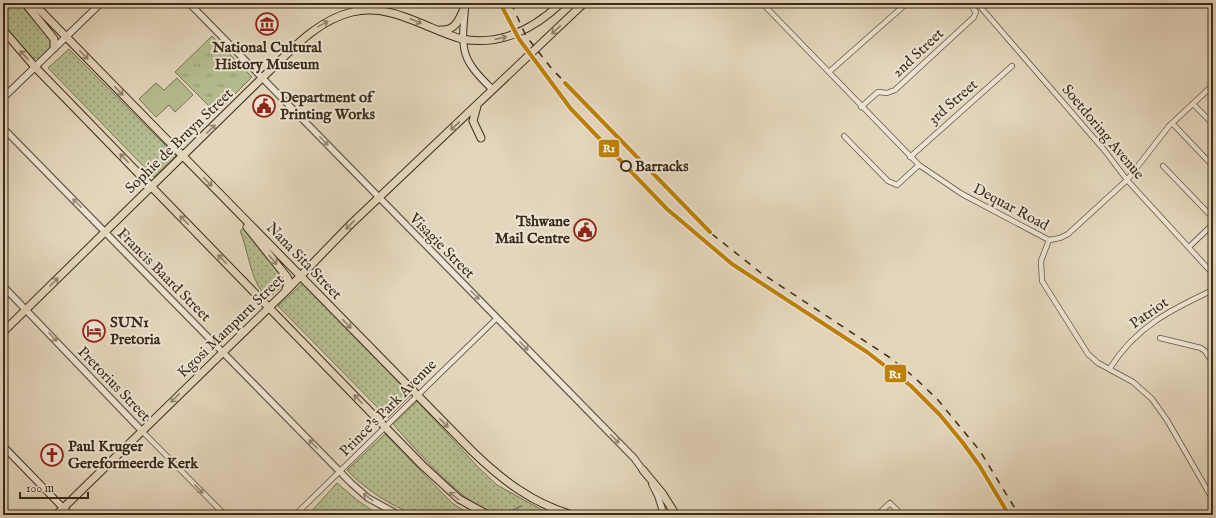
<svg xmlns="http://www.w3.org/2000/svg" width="1216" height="518" font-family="'IM FELL English',serif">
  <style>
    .grass { fill: url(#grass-tufts); stroke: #787455 }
    .park { fill: url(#park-dots); stroke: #787455 }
    .pitch { fill: #b5bd90; stroke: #787455 }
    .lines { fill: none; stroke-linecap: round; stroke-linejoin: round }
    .stream { stroke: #728078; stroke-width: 1.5 }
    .minor-casing { stroke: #645642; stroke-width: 6 }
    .tertiary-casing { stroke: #645642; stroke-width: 8 }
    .secondary-casing { stroke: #3a2c1a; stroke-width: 8 }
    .primary-casing { stroke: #3a2c1a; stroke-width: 9 }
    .minor { stroke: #ede4d3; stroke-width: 4.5 }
    .tertiary { stroke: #ede4d3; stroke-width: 5.5 }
    .secondary { stroke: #ede4d3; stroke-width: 6 }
    .primary { stroke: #e4d6bc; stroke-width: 7 }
    .rail { stroke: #3a2c1a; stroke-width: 1.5; stroke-dasharray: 7 7; stroke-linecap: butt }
    .rail-1-casing { stroke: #ede4d3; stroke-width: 7 }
    .rail-1 { stroke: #be8108; stroke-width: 4 }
    .oneway { stroke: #8f816b }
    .oneway2 { stroke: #948876 }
    .stop-dot { fill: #ede4d3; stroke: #3a2c1a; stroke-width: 2 }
    .labels { text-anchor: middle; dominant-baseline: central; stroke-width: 4; stroke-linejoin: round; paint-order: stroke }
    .poi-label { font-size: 15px; font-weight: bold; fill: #3a2c1a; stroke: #ede4d3; text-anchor: start }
    .street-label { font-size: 15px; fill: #3a2c1a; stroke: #ede4d3 }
    .stop-label { font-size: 15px; font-weight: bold; fill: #3a2c1a; stroke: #ede4d3; text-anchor: start }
    .line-badge { stroke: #ede4d3; stroke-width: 1.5 }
    .badge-label { font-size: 11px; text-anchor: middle; font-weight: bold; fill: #fff }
  </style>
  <defs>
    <pattern id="grass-tufts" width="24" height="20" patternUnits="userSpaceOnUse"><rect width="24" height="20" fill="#b5bd90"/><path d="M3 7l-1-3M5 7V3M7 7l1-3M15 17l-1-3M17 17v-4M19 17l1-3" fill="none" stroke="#949a75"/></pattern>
    <pattern id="park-dots" width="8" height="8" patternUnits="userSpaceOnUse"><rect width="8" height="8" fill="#b5bd90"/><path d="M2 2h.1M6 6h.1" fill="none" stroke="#949a75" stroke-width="1.8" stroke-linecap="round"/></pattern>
  </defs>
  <rect width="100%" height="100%" fill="#e4d6bc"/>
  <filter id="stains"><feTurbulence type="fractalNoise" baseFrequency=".005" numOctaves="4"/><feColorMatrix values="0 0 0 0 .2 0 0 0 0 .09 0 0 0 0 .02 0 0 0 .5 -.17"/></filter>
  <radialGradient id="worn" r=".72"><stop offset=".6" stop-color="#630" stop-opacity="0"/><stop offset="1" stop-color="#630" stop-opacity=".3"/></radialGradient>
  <path class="grass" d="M212,36L252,77L216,113L175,72Z"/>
  <path class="park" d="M3,3H19L52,42L49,49L40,58H32L14,38L6,26L3,20Z
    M69,49L176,156L154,177L48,68Z
    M245,227L284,279V284L271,296C253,297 247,244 240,231Z
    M303,283L411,395L388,418L278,306Z
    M417,401L479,468L497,485L551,515C534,515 515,518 499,515C466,509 415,449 393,424Z
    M385,434L452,503L471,515C455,515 437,517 421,515C398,512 362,487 347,470Z
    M337,483L357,500L379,515H308Z"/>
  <path class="pitch" d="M177,78L193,95L175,112L169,105L156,117L139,99L156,83L164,90Z"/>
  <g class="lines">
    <path class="stream" d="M504,515L521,506"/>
    <g class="minor-casing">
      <path id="minor" d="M335,3L341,5L346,3
        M762,3L919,165L962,194L1049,240L1060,238L1068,234L1127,180L1169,126L1213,85
        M977,3L1105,151L1127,180L1213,274
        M1083,3L1086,5
        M829,72L907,3
        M1193,104L1213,124
        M861,107L878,92L887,93L895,90L974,17L976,12L969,3
        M1172,123L1213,166
        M844,136L888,181L897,185L919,165
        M910,157L1012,66
        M1163,166L1213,218
        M1049,240L1041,261L1042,281L1088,354L1098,363L1133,382L1152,399L1167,420L1213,500
        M1189,247L1213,224
        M1160,338L1201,348L1205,351L1213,363
        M1110,368C1136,327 1170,310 1213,290
        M142,431L225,515
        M295,515L497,318
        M877,515L890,503L902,515"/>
    </g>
    <g class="tertiary-casing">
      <path id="tertiary" d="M189,3L634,458L645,473
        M3,128L351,483L368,498L399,515
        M3,286L142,431
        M652,484L658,496L664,515"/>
    </g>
    <g class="secondary-casing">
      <path id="secondary" d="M465,9C461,51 461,59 492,89
        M3,98L101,3
        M3,446L70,515"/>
    </g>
    <g class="primary-casing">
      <path id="primary" d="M25,3L54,39V48
        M33,3L472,451C502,480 533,504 573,515
        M3,30L35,67L422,465L459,499L488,515
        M441,30C456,31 460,18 465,6
        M477,106L473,121L481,138
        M247,227L287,277L289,281L286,289
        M3,332L263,77C290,52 315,21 352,12C379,6 401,15 425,25C437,30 450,36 462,39C500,46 534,29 561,3
        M643,470L662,493L676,515
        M56,515L286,291L351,224L584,3"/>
    </g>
    <use href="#minor" class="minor"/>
    <use href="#tertiary" class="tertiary"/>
    <use href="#secondary" class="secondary"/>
    <use href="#primary" class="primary"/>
    <path class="rail" d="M511,3L526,36L552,69L712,234L761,273L889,357L914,377L938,400L980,451L1019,515"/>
    <g class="rail-1-casing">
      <path id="rail-1" d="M500,3L519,39L571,109L667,209L732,264L867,352L911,386L940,415L963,443L979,465L1009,515
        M565,83L710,232"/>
    </g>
    <use href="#rail-1" class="rail-1"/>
  </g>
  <defs><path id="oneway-shaft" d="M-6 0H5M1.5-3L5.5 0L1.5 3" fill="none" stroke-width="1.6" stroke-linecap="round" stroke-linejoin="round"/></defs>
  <g class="oneway">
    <use href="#oneway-shaft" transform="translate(416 21) rotate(23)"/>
    <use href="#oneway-shaft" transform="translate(323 24) rotate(-29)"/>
    <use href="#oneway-shaft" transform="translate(556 30) rotate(136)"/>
    <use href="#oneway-shaft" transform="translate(501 38) rotate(-13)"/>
    <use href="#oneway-shaft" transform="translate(24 55) rotate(-133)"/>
    <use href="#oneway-shaft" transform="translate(84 55) rotate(46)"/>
    <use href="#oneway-shaft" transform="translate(119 91) rotate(46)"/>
    <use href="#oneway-shaft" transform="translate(455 126) rotate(137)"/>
    <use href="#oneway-shaft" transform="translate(211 129) rotate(-44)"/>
    <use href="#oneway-shaft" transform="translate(124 158) rotate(-134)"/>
    <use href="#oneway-shaft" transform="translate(208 182) rotate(46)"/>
    <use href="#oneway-shaft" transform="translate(184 220) rotate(-134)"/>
    <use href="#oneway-shaft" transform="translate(350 225) rotate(135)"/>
    <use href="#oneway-shaft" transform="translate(222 259) rotate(-134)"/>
    <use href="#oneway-shaft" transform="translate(273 260) rotate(50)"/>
    <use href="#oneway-shaft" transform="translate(54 282) rotate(-45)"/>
    <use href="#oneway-shaft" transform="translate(347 324) rotate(46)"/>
    <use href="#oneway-shaft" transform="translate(175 398) rotate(136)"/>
    <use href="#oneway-shaft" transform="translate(358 399) rotate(-134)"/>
    <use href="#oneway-shaft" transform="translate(444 423) rotate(46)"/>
    <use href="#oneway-shaft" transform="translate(454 496) rotate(-142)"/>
  </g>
  <g class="oneway2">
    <use href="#oneway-shaft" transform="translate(324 141) rotate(46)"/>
    <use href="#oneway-shaft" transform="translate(77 203) rotate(-135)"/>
    <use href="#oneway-shaft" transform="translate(475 295) rotate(45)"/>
    <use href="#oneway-shaft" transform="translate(53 337) rotate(46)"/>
    <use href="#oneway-shaft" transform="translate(524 346) rotate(46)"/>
    <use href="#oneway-shaft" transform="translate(615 439) rotate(46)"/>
    <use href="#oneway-shaft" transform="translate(313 444) rotate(-134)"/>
    <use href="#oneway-shaft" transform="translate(199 489) rotate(46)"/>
    <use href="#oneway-shaft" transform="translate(368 497) rotate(-144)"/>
  </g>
  <defs>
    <g id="museum-ring" transform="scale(1.15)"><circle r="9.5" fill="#ede4d3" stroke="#8f2418" stroke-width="1.5"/><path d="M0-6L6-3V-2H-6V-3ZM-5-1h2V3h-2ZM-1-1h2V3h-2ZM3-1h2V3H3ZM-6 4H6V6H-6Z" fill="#8f2418"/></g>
    <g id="civic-ring" transform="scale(1.15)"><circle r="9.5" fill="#ede4d3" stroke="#8f2418" stroke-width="1.5"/><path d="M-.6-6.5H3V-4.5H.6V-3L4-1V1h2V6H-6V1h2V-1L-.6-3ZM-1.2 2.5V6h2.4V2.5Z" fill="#8f2418"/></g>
    <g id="hotel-ring" transform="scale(1.15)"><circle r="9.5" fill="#ede4d3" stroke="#8f2418" stroke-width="1.5"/><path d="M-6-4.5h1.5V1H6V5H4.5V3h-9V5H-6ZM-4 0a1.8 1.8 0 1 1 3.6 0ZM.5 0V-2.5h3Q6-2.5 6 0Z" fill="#8f2418"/></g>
    <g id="church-ring" transform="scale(1.15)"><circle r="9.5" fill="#ede4d3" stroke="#8f2418" stroke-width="1.5"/><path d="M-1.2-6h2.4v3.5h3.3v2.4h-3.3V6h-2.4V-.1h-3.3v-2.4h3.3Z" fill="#8f2418"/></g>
  </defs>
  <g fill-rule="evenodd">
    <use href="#museum-ring" x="267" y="24"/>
    <use href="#civic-ring" x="264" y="106"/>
    <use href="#civic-ring" x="585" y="230"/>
    <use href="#hotel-ring" x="94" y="331"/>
    <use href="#church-ring" x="52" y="455"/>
  </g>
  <circle class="stop-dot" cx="626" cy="166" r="5"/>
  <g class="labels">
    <g class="poi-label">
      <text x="267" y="47" text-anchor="middle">National Cultural<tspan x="267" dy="17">History Museum</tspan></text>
      <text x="280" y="97">Department of<tspan x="280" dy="17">Printing Works</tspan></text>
      <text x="570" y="221" text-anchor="end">Tshwane<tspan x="570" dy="17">Mail Centre</tspan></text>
      <text x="110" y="322">SUN1<tspan x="110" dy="17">Pretoria</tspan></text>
      <text x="68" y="446">Paul Kruger<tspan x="68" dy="17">Gereformeerde Kerk</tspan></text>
    </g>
    <g class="street-label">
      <text transform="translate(918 53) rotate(-43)">2nd Street</text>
      <text transform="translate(953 102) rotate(-41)">3rd Street</text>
      <text transform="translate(1103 132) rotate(50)">Soetdoring Avenue</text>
      <text transform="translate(179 141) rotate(-44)">Sophie de Bruyn Street</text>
      <text transform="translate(1011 207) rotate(28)">Dequar Road</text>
      <text transform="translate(442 246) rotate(45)">Visagie Street</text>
      <text transform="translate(304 261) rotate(46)">Nana Sita Street</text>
      <text transform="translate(164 275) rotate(45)">Francis Baard Street</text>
      <text transform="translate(1149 313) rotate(-35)">Patriot</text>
      <text transform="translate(231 326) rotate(-44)">Kgosi Mampuru Street</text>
      <text transform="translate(114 384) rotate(46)">Pretorius Street</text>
      <text transform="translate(388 408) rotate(-45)">Prince's Park Avenue</text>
    </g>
    <g class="stop-label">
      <text x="635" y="166">Barracks</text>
    </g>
  </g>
  <g class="line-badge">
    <rect x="598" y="139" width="22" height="19" rx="4" fill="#be8108"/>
    <rect x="884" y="364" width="23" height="19" rx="4" fill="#be8108"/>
  </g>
  <g class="badge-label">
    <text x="609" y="152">R1</text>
    <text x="895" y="378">R1</text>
  </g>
  <rect width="1216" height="518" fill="none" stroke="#e4d6bc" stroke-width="16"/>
  <rect x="4" y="4" width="1208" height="510" fill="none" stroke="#3a2c1a" stroke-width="2"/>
  <rect x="8" y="8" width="1200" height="502" fill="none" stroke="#3a2c1a"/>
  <path d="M20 492v6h68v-6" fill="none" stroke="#3a2c1a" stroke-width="2"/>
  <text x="26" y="492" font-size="12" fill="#3a2c1a" stroke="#ede4d3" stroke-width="3" paint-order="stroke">100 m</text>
  <rect width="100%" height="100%" filter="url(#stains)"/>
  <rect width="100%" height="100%" fill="url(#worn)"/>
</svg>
